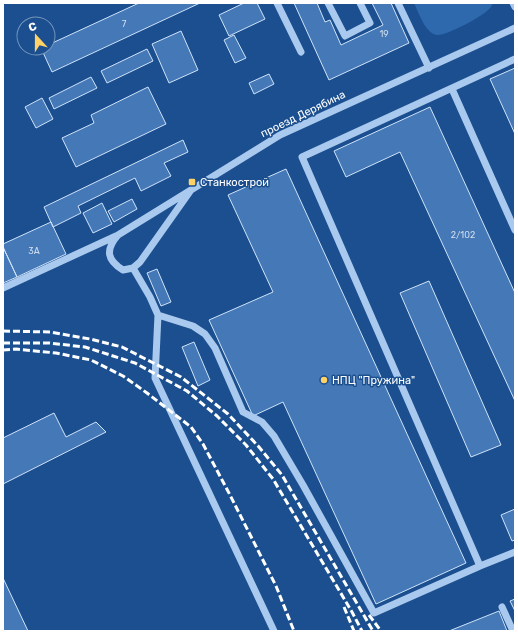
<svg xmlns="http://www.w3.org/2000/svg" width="518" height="634" font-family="Rubik,sans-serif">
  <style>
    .green { fill: #2e69ad }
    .building { fill: #4478b7; stroke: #cfe3fa }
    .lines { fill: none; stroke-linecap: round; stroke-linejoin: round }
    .minor { stroke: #a9c9ee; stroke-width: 7 }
    .rail { stroke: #fff; stroke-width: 3; stroke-dasharray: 7 3; stroke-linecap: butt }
    .poi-dot { fill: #ffd166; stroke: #1b4f8f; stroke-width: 1.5 }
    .labels { text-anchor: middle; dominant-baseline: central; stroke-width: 3; stroke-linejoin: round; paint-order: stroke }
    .number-label { font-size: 9px; fill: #d0dded }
    .street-label { font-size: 11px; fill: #fff; stroke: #1b4f8f }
    .poi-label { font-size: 11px; fill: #fff; stroke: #1b4f8f; text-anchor: start }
  </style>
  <rect width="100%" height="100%" fill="#1b4f8f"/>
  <path class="green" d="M414,3H493C492,5 491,7 490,8C484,16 446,36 437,35C425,33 419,13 414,3Z"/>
  <path class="building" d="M139,3H200L52,72L41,48H48V45Z
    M244,3H257L265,19L229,36L219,15Z
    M294,3H317L325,22L330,20L341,45L383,25L372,3H391L409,43L329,80Z
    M181,31L198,70L169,83L152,44Z
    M234,35L246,58L235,63L224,40Z
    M147,49L153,61L107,83L101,71Z
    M515,68V134L490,79Z
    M269,74L274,84L254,94L249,83Z
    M91,77L97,88L54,109L49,98Z
    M148,87L166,124L76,167L62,138L94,123L91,115Z
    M42,98L53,119L36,128L25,107Z
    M430,107L515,293V401L400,152L346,177L334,151Z
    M183,140L188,152L164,163L171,176L141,191L135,178L78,206L81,213L53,227L44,207Z
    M286,169L466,563L376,604L283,402L253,416L209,320L273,292L228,195Z
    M132,199L137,209L114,222L108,211Z
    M102,203L112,224L93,233L83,213Z
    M51,222L66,254L17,277L3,247V244Z
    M3,247L17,277L3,283Z
    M157,269L171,302L161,306L147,273Z
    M429,281L501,445L471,457L400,293Z
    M194,342L210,380L198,386L182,347Z
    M54,413L66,437L96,422L106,432L3,484V438Z
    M515,509V540L512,541L501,515Z
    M3,578L28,631H3Z
    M515,599V611L510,601Z
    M499,611L507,631H449Z"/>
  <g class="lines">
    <path class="minor" d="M277,3L301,52
      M328,3L345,36L370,23L360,3
      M398,3L429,68
      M513,3L515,7
      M452,89L515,230
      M191,190L140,262L133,268L123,270C107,260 105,250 118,235L280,135L515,28
      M133,268L150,297L158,315L155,378L274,631
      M3,288L116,236
      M158,315L193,326L205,334L215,348L243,412L262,422L274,436L303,485L374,613L480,566L302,157L515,59
      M480,566L515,552
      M502,607L513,631"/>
    <path class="rail" d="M3,331L50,332L90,339L122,347L181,377L228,414L259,447L282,475L373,631
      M3,343H49L85,347L135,363L187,391L217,416L246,445L273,479L352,612L362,631
      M3,350L16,349L56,353L91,360L123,376L147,393L191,427L203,444L230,495L276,586L294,631
      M344,607L354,631
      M369,615L381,631"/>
  </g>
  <g class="poi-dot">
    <rect x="188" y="178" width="8" height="8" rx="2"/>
    <circle cx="324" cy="380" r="4"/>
  </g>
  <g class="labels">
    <g class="number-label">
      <text x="124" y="24">7</text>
      <text x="384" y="34">19</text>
      <text x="463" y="235">2/102</text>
      <text x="34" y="251">3А</text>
    </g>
    <g class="street-label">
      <text transform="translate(303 114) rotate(-26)">проезд Дерябина</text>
    </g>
    <g class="poi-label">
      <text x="200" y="182">Станкострой</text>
      <text x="332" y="380">НПЦ "Пружина"</text>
    </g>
  </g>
  <rect width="518" height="634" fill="none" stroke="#ffffff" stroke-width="8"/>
  <g transform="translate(36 36) rotate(339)"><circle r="19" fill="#1b4f8f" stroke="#7695bc"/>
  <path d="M0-3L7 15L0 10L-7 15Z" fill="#ffd166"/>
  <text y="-6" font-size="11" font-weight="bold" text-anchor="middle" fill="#ffffff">С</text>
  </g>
</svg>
